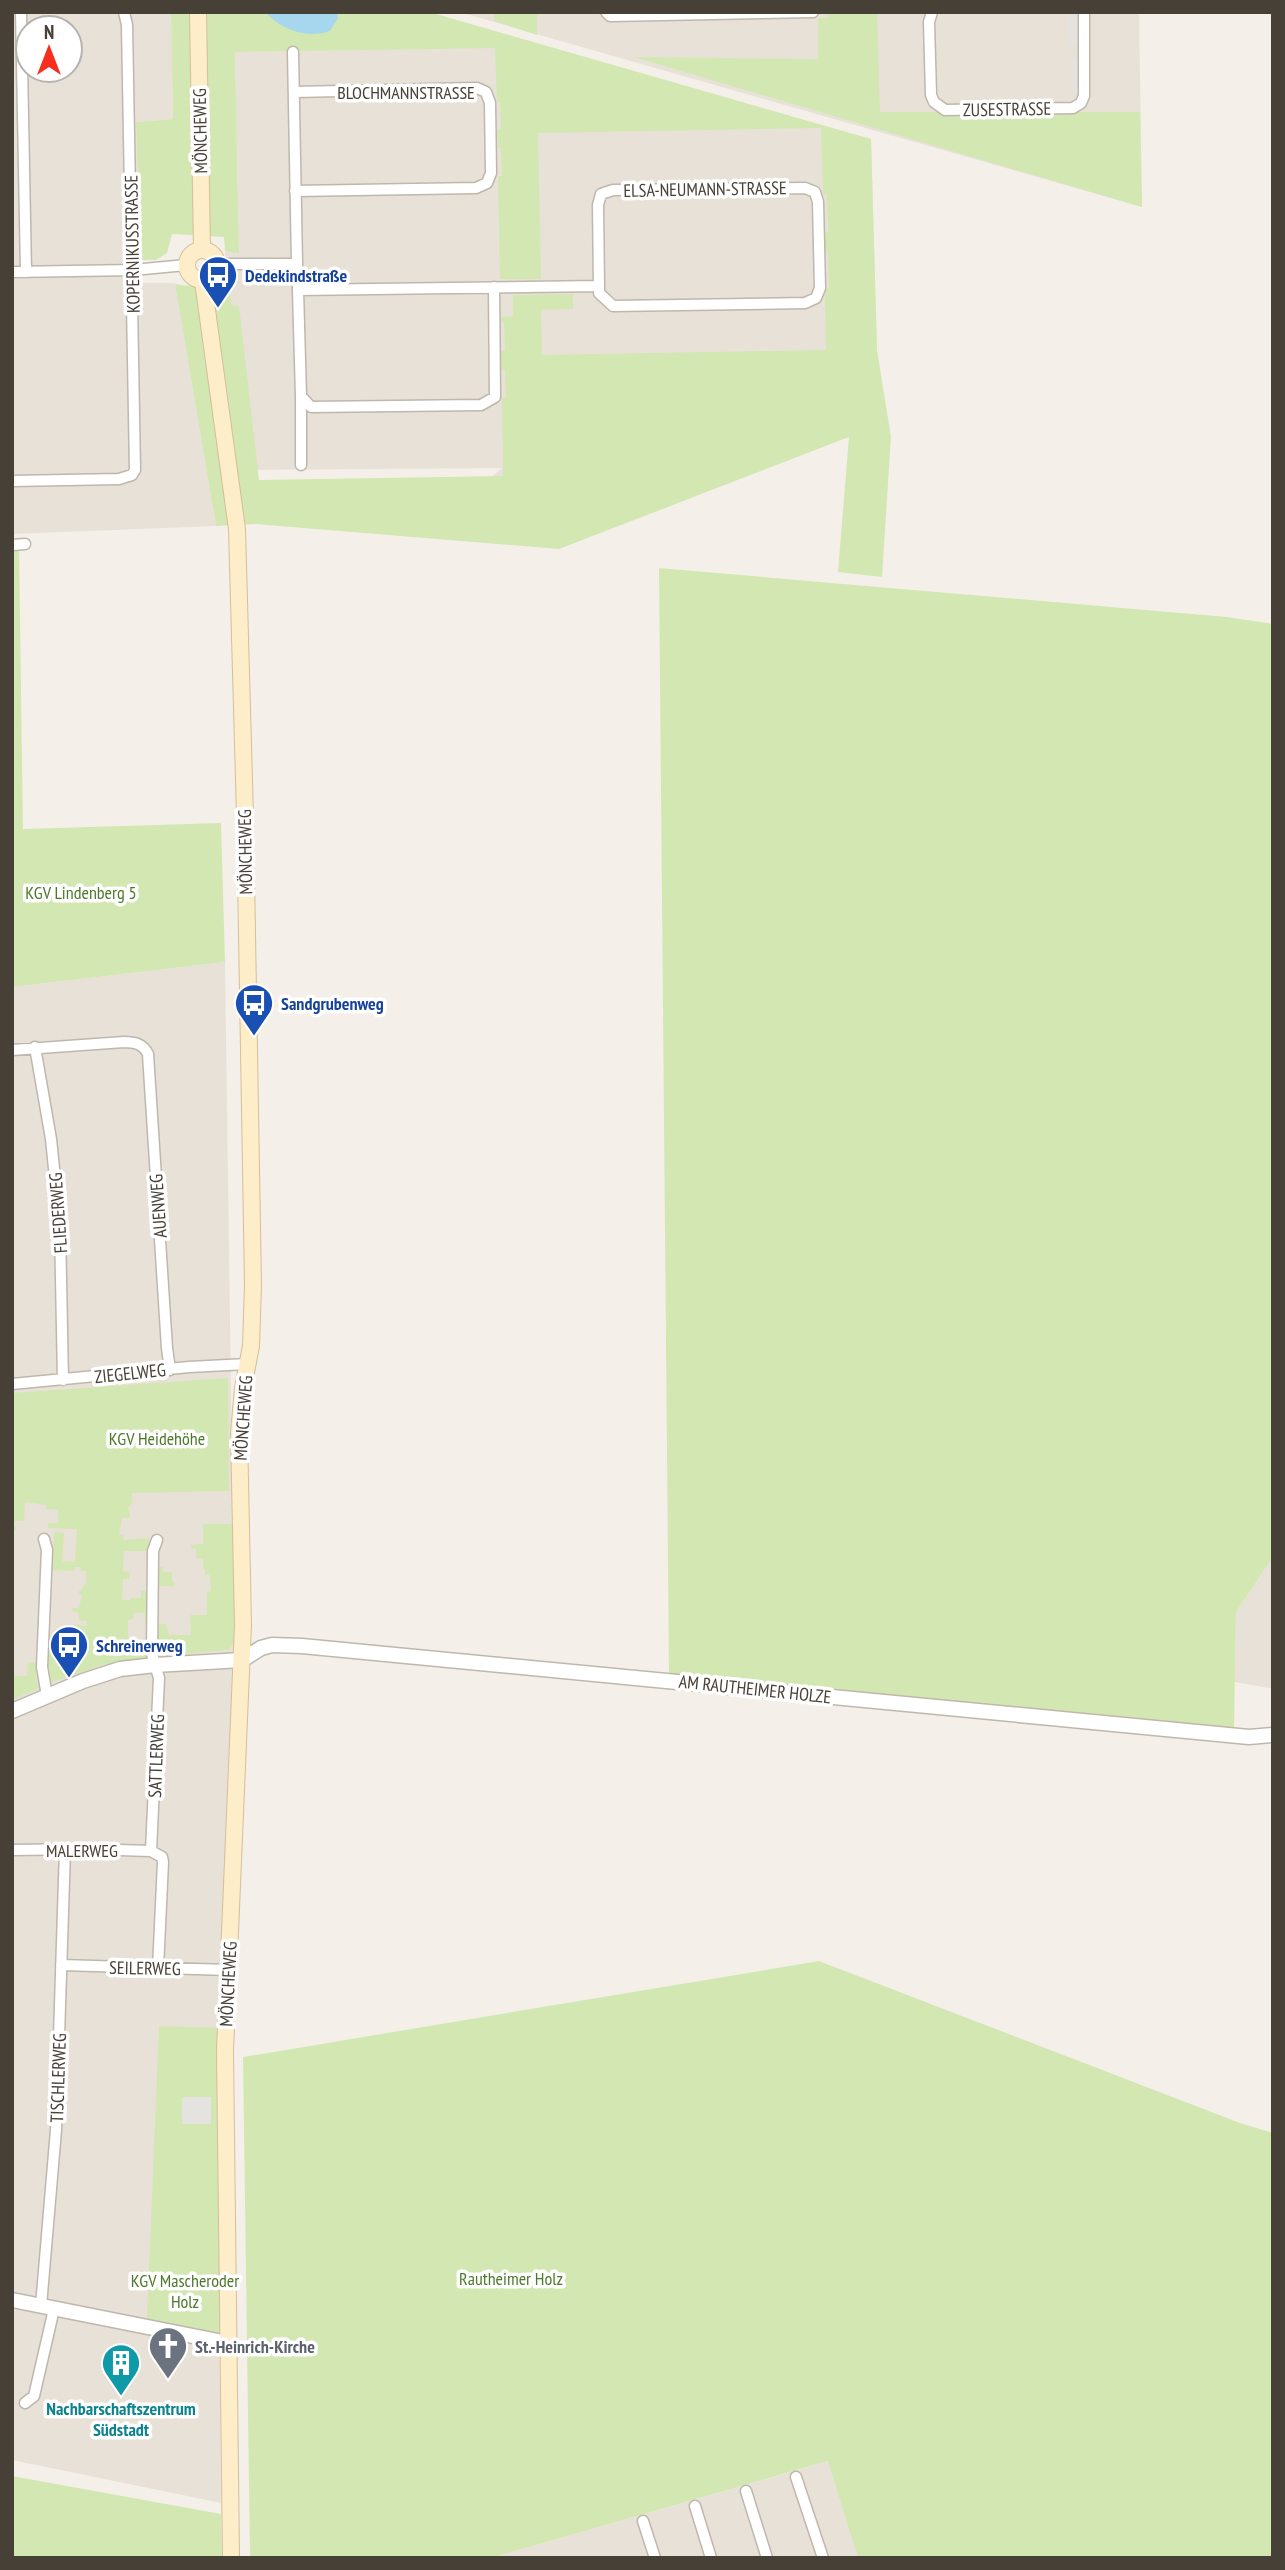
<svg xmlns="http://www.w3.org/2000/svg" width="1285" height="2570" font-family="'PT Sans Narrow',sans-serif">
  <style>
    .residential { fill: #e8e1d7; fill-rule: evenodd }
    .green { fill: #d3e7b2 }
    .parking { fill: #e5e3e0 }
    .water { fill: #a6d7ef }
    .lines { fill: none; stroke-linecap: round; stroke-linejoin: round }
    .minor-casing { stroke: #bfb7ab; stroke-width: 13 }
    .tertiary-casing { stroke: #bfb7ab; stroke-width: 17 }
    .secondary-casing { stroke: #d3bf99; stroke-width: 18 }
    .minor { stroke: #fff; stroke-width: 10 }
    .tertiary { stroke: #fff; stroke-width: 14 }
    .secondary { stroke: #feedc9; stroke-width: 16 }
    .labels { text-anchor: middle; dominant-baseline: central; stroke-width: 7; stroke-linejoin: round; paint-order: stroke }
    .street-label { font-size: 18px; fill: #474037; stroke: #fff }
    .transit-label { font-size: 18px; font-weight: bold; fill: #164399; stroke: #fff; text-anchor: start }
    .park-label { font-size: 18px; fill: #4e792b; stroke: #fff }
    .worship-label { font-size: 18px; font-weight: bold; fill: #5b616d; stroke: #fff; text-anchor: start }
    .culture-label { font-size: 18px; font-weight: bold; fill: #0d838f; stroke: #fff }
  </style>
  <rect width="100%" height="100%" fill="#f4f0e9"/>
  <path class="residential" d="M12,12H171L173,119L136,122L140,283H175L216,526L12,534ZM28,28H70V70H28Z
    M459,12H1139L1142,207Z
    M496,47L871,139L877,350L464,500L502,468L250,470L226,292L225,251L239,252L235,52Z
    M225,962L235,1679L217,2114L221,2503L12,2460V987Z
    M1273,1557V1689L1235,1682L1236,1612Z
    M829,2461L858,2558H491Z"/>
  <path class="green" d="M171,12H429L871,139L877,350L891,437L882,577L838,572L849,437L559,549L255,524L216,526L175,284L230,292L231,305L239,306L259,480L503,476L502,398L506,397L505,370H501V351L505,350L504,323L501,322L500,317L513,316V295L573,294V309L541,310L542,355L826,350L825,289L829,288L828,252L824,251V232H828L827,195H823L821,128L538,133L541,279H500L498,176H502L501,148H498L497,130L501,129L500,102H497L495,48L235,52L239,253L225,251L224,237L172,234L167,253L156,260H140L136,122L173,119Z
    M494,12H537V35L494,21Z
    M829,12H877L880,112H1140L1142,207L634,57L818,59V18H828Z
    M12,547H19L23,829L221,823L225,962L12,987Z
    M659,568L1227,617L1273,624V1557L1236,1612L1234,1729L669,1674Z
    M228,1378L229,1491L132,1493V1503L128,1508L131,1518H122L119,1535H123L124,1540L149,1538V1551H124L123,1571L130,1572L129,1579H123L122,1599L129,1601L131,1598H141V1591H148V1625H145V1613H133V1619L128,1620V1637H134V1644L121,1643L120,1652L129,1654L148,1653V1657L103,1665L52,1682L48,1665V1650H51V1654H55V1650H58L59,1658L70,1659L73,1639H76L77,1628L73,1625L87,1626V1621H80L78,1612L72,1611L73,1608H79L82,1595L79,1594V1591C88,1583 86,1583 86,1571H81V1567H75V1571L52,1570L54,1532L64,1533L62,1561L75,1562L77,1529L48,1528V1523H58V1510L46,1509V1505L25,1502L24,1521H14L16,1530H12V1393Z
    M203,1524H234V1644L228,1650L181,1654L180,1644H157V1624H166L169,1635H191L190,1615H207V1592L211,1591L210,1575H205V1569H203V1559L196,1558V1549L191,1548V1545L203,1544Z
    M158,1567H163V1572H172V1581L174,1582L175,1586H158Z
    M28,1662L37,1663L36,1680L39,1688L12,1700V1676H27Z
    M819,1961L1240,2123L1273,2133V2558H858L828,2461L491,2558H250L243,2057Z
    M159,2026L219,2028L217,2114L220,2333L218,2334L147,2319Z
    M12,2476L221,2514L222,2558H12Z"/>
  <path class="parking" d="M1077,13L1078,44H1070V14Z
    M1078,60L1079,91H1071V61Z
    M182,2097H211V2124H182Z"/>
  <path class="water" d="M265,12H337L338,18L330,31C307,39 281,30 265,12Z"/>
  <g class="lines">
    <g class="minor-casing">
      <path id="minor" d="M21,12L26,272
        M606,12L610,16L813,12
        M932,12L929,22L931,95L934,102L945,110L1073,108L1081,103L1084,96V12
        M293,52L297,264
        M294,92L477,88L486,92L490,103L491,173L487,183L476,188L295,191
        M218,264H297L298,290L599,286L598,205L601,194L613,190L805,188L815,192L818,202L820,288L816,298L805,303L613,306L599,293V286
        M12,272L133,270L186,265
        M298,290L301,396L311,407L481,405L495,397L494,287
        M301,465V396
        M12,481L119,479L132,475L135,470L127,25L124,12
        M12,545L25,544
        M35,1047L51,1139L60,1227L63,1380
        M12,1050L124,1042C135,1042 143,1044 148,1054L167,1348L170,1370
        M12,1384L189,1367L247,1364
        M44,1539L47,1550L42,1667L47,1696
        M157,1540L153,1551L152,1654L159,1678L151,1851L162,1857L163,1862L158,1968
        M12,1850L86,1849L151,1851
        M61,1965L229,1970
        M41,2306L56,2130L65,1849
        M25,2403L34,2396L54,2309
        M796,2477L823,2558
        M746,2491L767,2558
        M695,2506L711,2558
        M643,2521L655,2558"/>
    </g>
    <g class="tertiary-casing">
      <path id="tertiary" d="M12,1711L83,1681L120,1669L155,1665L242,1660L261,1648L272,1645L302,1646L1249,1737L1273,1735
        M12,2300L228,2343"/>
    </g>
    <g class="secondary-casing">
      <path id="secondary" d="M198,12L202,249
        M187 265a15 15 0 1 1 30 0a15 15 0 1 1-30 0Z
        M203,281L237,529L245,816L253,1285L251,1346L243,1388L239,1432L243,1625L225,2050L231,2558"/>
    </g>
    <use href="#minor" class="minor"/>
    <use href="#tertiary" class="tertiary"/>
    <use href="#secondary" class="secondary"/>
  </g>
  <defs>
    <g id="bus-pin" transform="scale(2.0125)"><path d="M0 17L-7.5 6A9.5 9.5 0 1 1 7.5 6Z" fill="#1a4fb4" stroke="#fff"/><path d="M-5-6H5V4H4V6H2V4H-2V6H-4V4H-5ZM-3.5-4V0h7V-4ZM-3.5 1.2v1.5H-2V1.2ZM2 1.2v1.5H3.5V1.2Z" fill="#fff"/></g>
    <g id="church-pin" transform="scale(2.0125)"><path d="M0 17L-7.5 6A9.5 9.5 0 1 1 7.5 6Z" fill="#6b7280" stroke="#fff"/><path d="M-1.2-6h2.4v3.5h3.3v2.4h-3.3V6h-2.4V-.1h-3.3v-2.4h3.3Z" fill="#fff"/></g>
    <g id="building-pin" transform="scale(2.0125)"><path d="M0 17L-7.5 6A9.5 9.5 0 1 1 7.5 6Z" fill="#0f9aa8" stroke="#fff"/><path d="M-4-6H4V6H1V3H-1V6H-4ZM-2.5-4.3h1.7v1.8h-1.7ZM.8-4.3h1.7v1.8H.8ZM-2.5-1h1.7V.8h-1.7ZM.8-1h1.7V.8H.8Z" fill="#fff"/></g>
  </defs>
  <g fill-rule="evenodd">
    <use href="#bus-pin" x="218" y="275"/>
    <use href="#bus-pin" x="254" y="1003"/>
    <use href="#bus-pin" x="69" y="1645"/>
    <use href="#church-pin" x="168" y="2346"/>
    <use href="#building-pin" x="121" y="2363"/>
  </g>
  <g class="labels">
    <g class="street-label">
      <text x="406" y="92">BLOCHMANNSTRASSE</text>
      <text transform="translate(1007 109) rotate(-1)">ZUSESTRASSE</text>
      <text transform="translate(200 131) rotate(-91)">MÖNCHEWEG</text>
      <text transform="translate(705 189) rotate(-1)">ELSA-NEUMANN-STRASSE</text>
      <text transform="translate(132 244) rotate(-91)">KOPERNIKUSSTRASSE</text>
      <text transform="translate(245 852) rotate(-91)">MÖNCHEWEG</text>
      <text transform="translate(158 1206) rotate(-94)">AUENWEG</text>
      <text transform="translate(58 1213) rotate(-94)">FLIEDERWEG</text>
      <text transform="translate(130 1373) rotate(-6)">ZIEGELWEG</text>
      <text transform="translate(243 1418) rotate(-86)">MÖNCHEWEG</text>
      <text transform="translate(755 1689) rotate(6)">AM RAUTHEIMER HOLZE</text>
      <text transform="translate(156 1756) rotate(-88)">SATTLERWEG</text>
      <text x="82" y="1850">MALERWEG</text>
      <text transform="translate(145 1968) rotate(1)">SEILERWEG</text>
      <text transform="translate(228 1984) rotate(-87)">MÖNCHEWEG</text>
      <text transform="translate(58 2078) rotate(-88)">TISCHLERWEG</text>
    </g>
    <g class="transit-label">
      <text x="245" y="275">Dedekindstraße</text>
      <text x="281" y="1003">Sandgrubenweg</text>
      <text x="96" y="1645">Schreinerweg</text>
    </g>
    <g class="park-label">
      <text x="81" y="892">KGV Lindenberg 5</text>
      <text x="157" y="1438">KGV Heidehöhe</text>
      <text x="511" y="2278">Rautheimer Holz</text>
      <text x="185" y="2280">KGV Mascheroder<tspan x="185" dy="21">Holz</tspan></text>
    </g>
    <g class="worship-label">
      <text x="195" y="2346">St.-Heinrich-Kirche</text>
    </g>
    <g class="culture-label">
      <text x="121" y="2408">Nachbarschaftszentrum<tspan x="121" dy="21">Südstadt</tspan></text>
    </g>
  </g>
  <rect width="1285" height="2570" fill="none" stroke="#474037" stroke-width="28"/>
  <g transform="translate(49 49)"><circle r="33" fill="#ffffff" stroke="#b5b3af" stroke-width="2"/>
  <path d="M0-5L12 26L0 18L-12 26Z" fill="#f62e1e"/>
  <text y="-10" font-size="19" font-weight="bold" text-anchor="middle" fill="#474037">N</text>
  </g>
</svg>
